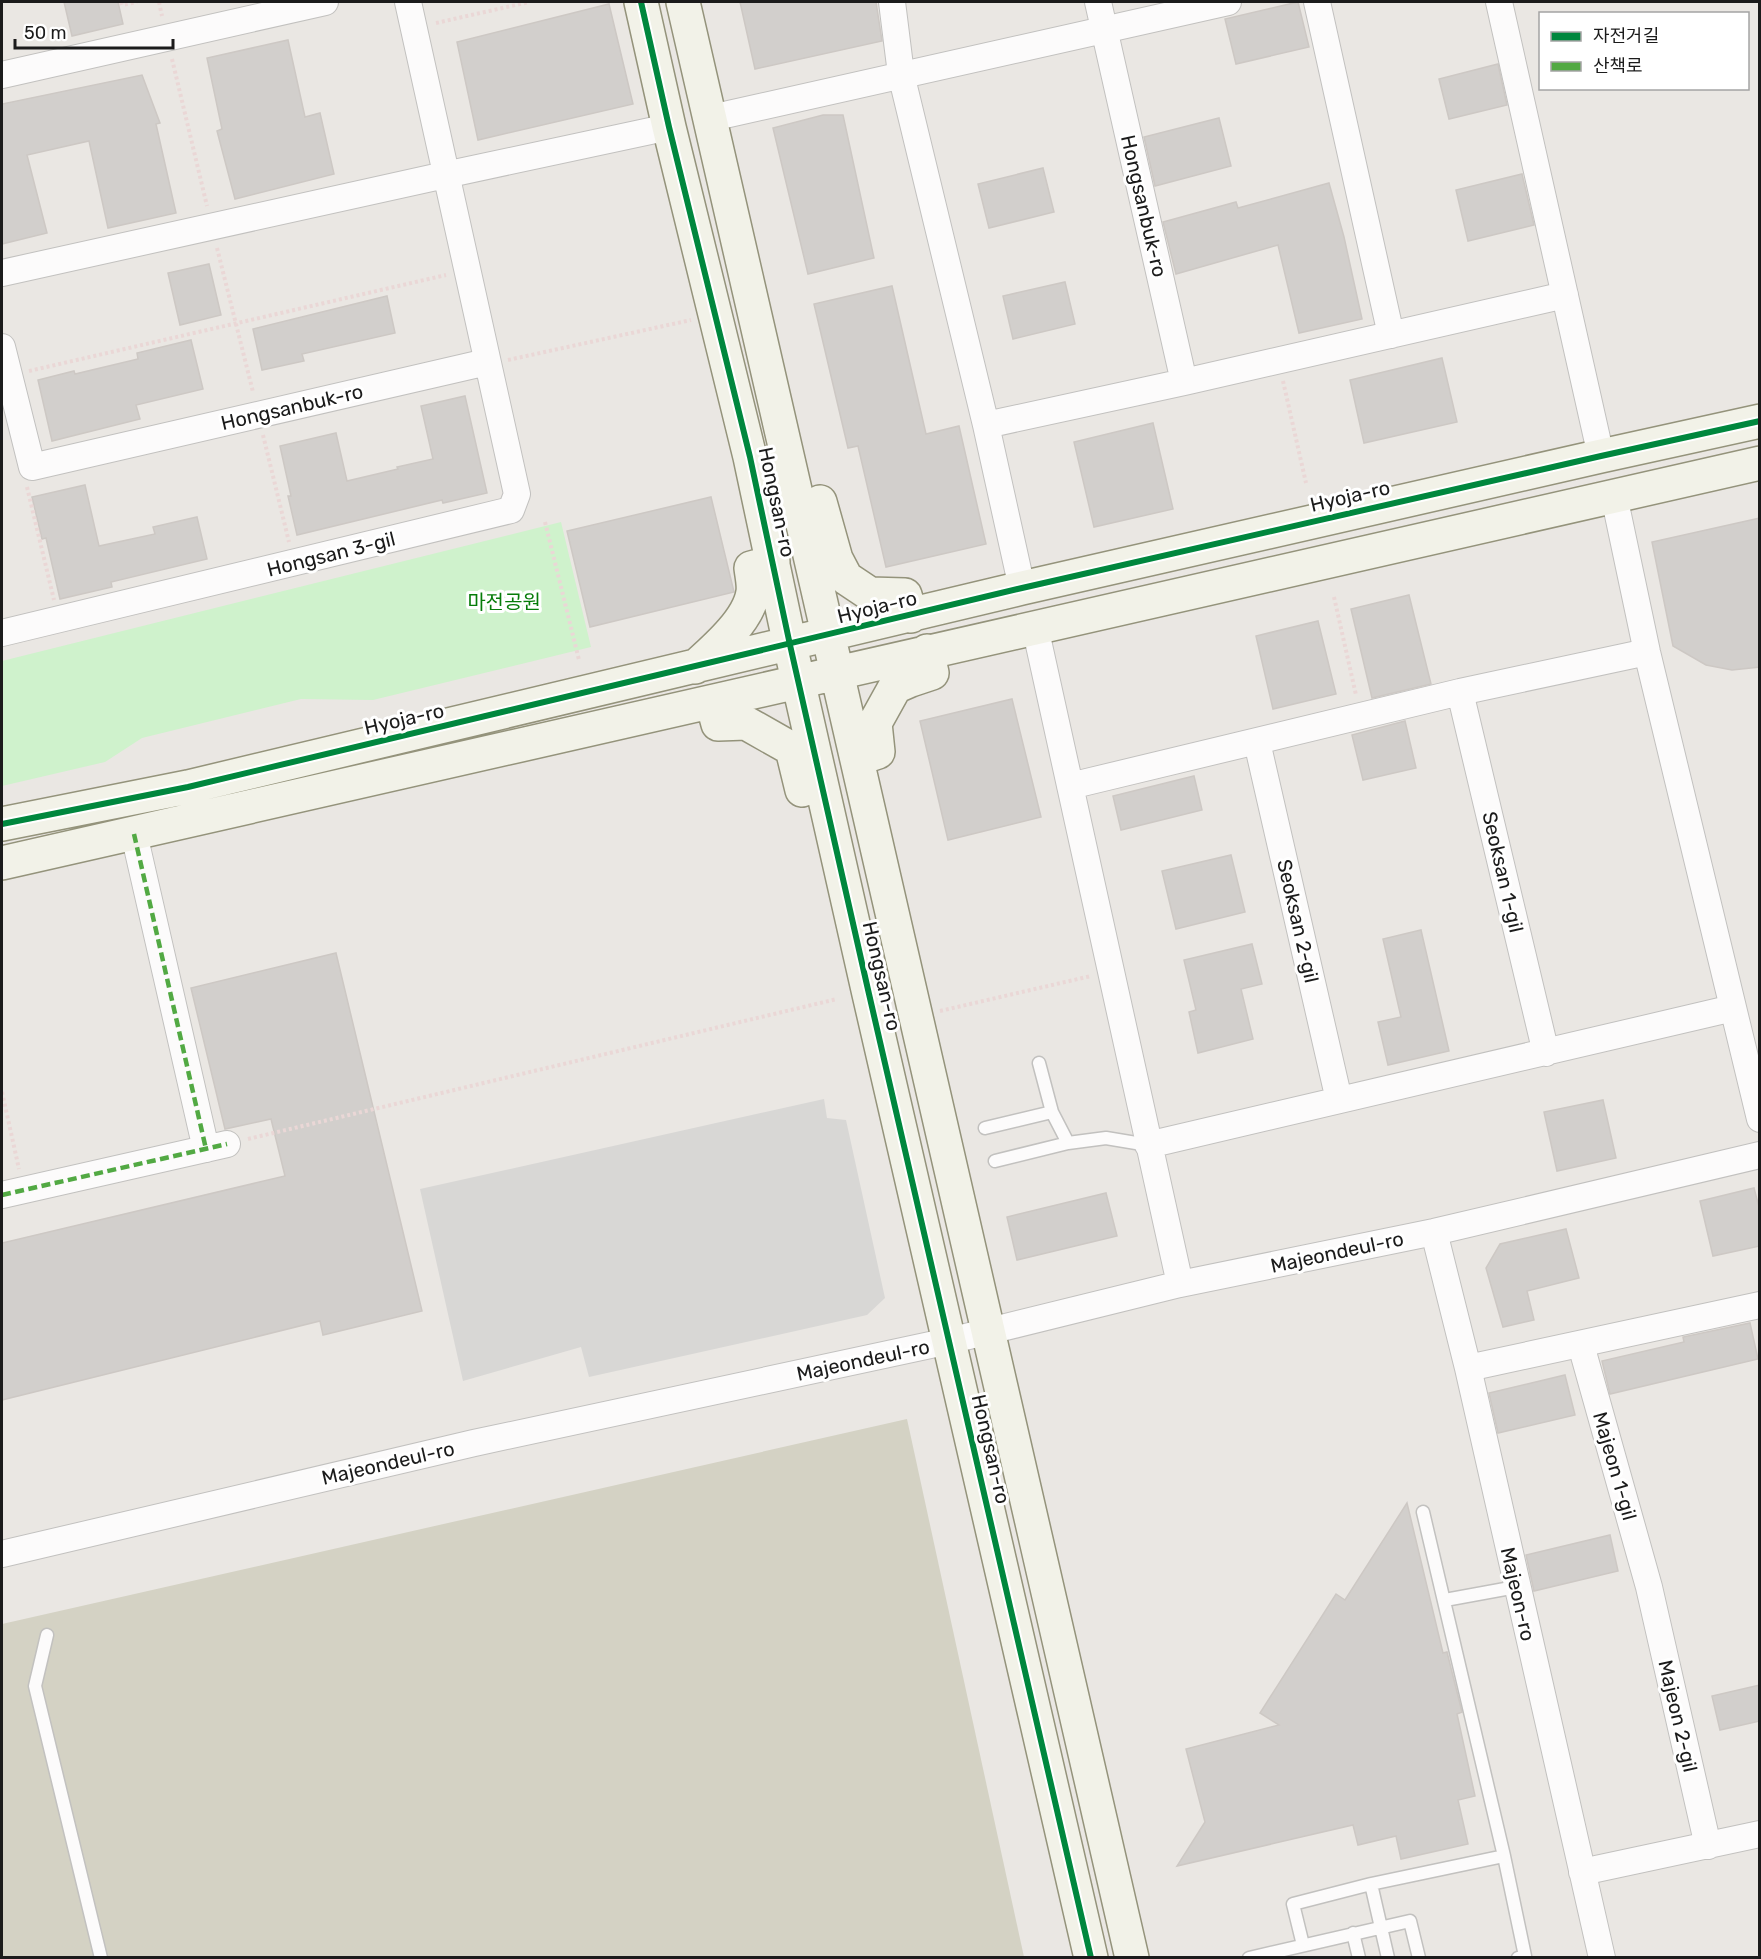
<svg xmlns="http://www.w3.org/2000/svg" width="1761" height="1959" font-family="Rubik,'Noto Sans KR',sans-serif">
  <style>
    .construction { fill: #d4d2c4 }
    .park { fill: #cff2cc }
    .parking { fill: #d8d7d5 }
    .building { fill: #d2cfcc; stroke: #cdc8c4; stroke-width: 1.5 }
    .lines { fill: none; stroke-linecap: round; stroke-linejoin: round }
    .lane-casing { stroke: #c2c1bf; stroke-width: 15 }
    .street-casing { stroke: #c2c1bf; stroke-width: 28 }
    .secondary-casing { stroke: #94937b; stroke-width: 36 }
    .path { stroke: #ead7d6; stroke-width: 4; stroke-dasharray: 3 3; stroke-linecap: butt }
    .lane { stroke: #fcfbfb; stroke-width: 12 }
    .street { stroke: #fcfbfb; stroke-width: 26 }
    .secondary { stroke: #f2f2e8; stroke-width: 33 }
    .quiet { stroke: #52a943; stroke-width: 4.5; stroke-dasharray: 9 4.5; stroke-linecap: butt }
    .cycleway-casing { stroke: #fff; stroke-width: 10 }
    .cycleway { stroke: #00873e; stroke-width: 6 }
    .labels { text-anchor: middle; dominant-baseline: central; stroke-width: 6; stroke-linejoin: round; paint-order: stroke }
    .street-label { font-size: 20px; fill: #1b1b1b; stroke: #fff }
    .park-label { font-size: 20px; fill: #067c09; stroke: #fff }
  </style>
  <rect width="100%" height="100%" fill="#eae7e3"/>
  <path class="construction" d="M907,1419L1024,1957H2V1624Z"/>
  <path class="park" d="M561,522L591,647L373,700L301,699L142,738L105,762L2,786V661Z"/>
  <path class="parking" d="M824,1099L827,1118L846,1120L885,1298L867,1315L589,1377L581,1347L463,1381L420,1189Z"/>
  <path class="building" d="M64,2H118L123,24L72,36Z
    M740,2H876L882,41L755,69Z
    M1298,2L1309,47L1236,64L1225,19Z
    M609,4L633,104L478,140L457,42Z
    M288,40L305,117L320,113L334,174L235,199L217,131L222,129L207,58Z
    M1498,64L1507,105L1449,119L1439,79Z
    M142,75L160,123L156,124L176,213L108,228L89,141L27,155L47,233L2,244V104Z
    M823,115H843L874,258L808,274L773,128Z
    M1219,118L1231,166L1155,186L1144,137Z
    M1043,168L1054,212L989,228L978,184Z
    M1522,174L1534,225L1468,241L1456,190Z
    M1329,183L1344,237L1362,319L1299,333L1278,245L1176,274L1163,222L1236,202L1238,208Z
    M209,264L221,315L180,325L168,273Z
    M1065,282L1075,324L1013,339L1003,296Z
    M892,286L926,434L959,426L986,544L886,567L858,446L848,448L814,304Z
    M387,296L395,333L302,354L304,361L262,370L253,329Z
    M191,340L203,389L136,405L140,419L52,441L38,380L74,371L75,374L138,359L137,353Z
    M1442,358L1457,422L1364,443L1350,380Z
    M465,396L487,493L443,503L442,500L297,535L288,496H291L280,446L336,433L347,481L398,469L397,467L433,459L421,406Z
    M1153,423L1173,509L1094,527L1074,442Z
    M85,485L99,546L155,534L153,527L197,517L207,559L111,582L112,587L60,599L46,538L42,539L32,497Z
    M711,497L734,592L590,627L567,531Z
    M1760,518V667L1732,670L1706,665L1673,646L1652,542Z
    M1409,595L1431,684L1372,698L1351,609Z
    M1318,621L1336,694L1273,709L1256,636Z
    M1012,699L1041,817L948,840L920,721Z
    M1405,721L1416,768L1363,780L1352,735Z
    M1194,776L1202,810L1121,830L1113,796Z
    M1231,855L1245,912L1176,929L1162,871Z
    M1421,930L1449,1051L1388,1065L1378,1022L1401,1017L1383,939Z
    M1252,944L1262,984L1241,989L1253,1039L1198,1053L1189,1012L1196,1010L1184,960Z
    M336,953L422,1311L323,1335L320,1321L2,1400V1243L285,1176L271,1119L225,1129L191,988Z
    M1603,1100L1616,1158L1557,1171L1544,1112Z
    M1754,1188L1760,1211V1246L1713,1256L1700,1201Z
    M1106,1193L1117,1236L1017,1260L1007,1217Z
    M1566,1229L1579,1278L1527,1291L1534,1320L1503,1327L1486,1268L1500,1244Z
    M1750,1323L1758,1359L1610,1394L1602,1361L1684,1342L1683,1337Z
    M1565,1375L1575,1415L1498,1433L1489,1393Z
    M1407,1503L1443,1653L1447,1652L1462,1712L1457,1714L1475,1796L1458,1800L1468,1844L1401,1859L1396,1836L1358,1845L1353,1825L1177,1866L1205,1822L1186,1749L1279,1725L1260,1713L1336,1594L1345,1600Z
    M1610,1535L1618,1571L1534,1591L1526,1555Z
    M1760,1685V1721L1720,1730L1712,1696Z"/>
  <g class="lines">
    <g class="lane-casing">
      <path id="lane" d="M1039,1063L1052,1112L1068,1143
        M985,1128L1052,1112
        M995,1161L1068,1143L1106,1138L1148,1145
        M1445,1600L1516,1587
        M47,1635L35,1686L101,1958
        M1504,1856L1525,1956L1518,1958
        M1353,1933L1359,1958
        M1303,1945L1293,1904L1371,1884
        M1249,1958L1410,1921L1419,1958
        M1388,1958L1371,1884L1504,1856L1423,1512"/>
    </g>
    <g class="street-casing">
      <path id="street" d="M892,2L901,74L986,425L1022,588
        M1098,2L1184,382
        M1317,2L1391,335
        M1499,2L1601,456
        M2,75L325,2
        M711,118L1228,2
        M2,273L445,175L669,127
        M2,347L32,467L487,362
        M986,425L1184,382L1565,295
        M1614,496L1647,652L1760,1119
        M1035,627L1180,1284
        M2,633L511,510L517,494L408,2
        M1460,692L1546,1053
        M1257,742L1339,1100
        M1070,786L1460,692L1647,652
        M134,834L206,1149
        M1148,1145L1733,1008
        M2,1195L227,1144
        M1434,1232L1468,1368L1602,1958
        M1581,1345L1649,1587L1708,1846
        M1468,1368L1760,1305
        M2,1554L474,1443L949,1341L1180,1284L1434,1232L1760,1155
        M1582,1872L1760,1834"/>
    </g>
    <g class="secondary-casing">
      <path id="secondary" d="M641,2L669,127L750,457L790,645L869,994L1091,1958
        M683,2L1132,1958
        M820,502L836,559L846,578L870,594L905,595L911,616
        M695,667C715,649 749,620 753,592C754,585 752,576 751,568L773,562
        M712,702L718,724L746,723L792,749L802,790
        M857,759L878,752L875,723L895,687L911,680L932,673L927,651
        M2,824L188,787L1022,588L1601,456L1760,421
        M2,863L1760,463"/>
    </g>
    <path class="path" d="M121,2L122,5L137,2
      M159,2L162,16
      M436,23L529,2
      M172,59L207,206
      M217,248L253,392
      M508,360L691,320
      M29,371L446,275
      M1283,381L1306,483
      M263,435L289,542
      M27,487L54,600
      M545,522L579,660
      M1334,597L1356,695
      M940,1011L1091,976
      M2,1092L19,1169
      M248,1139L837,999"/>
    <use href="#lane" class="lane"/>
    <use href="#street" class="street"/>
    <use href="#secondary" class="secondary"/>
    <path class="quiet" d="M134,834L206,1149
      M2,1195L227,1144"/>
    <g class="cycleway-casing">
      <path id="cycleway" d="M641,2L669,127L750,457L790,645L869,994L1091,1958
        M2,824L188,787L1022,588L1601,456L1760,421"/>
    </g>
    <use href="#cycleway" class="cycleway"/>
  </g>
  <g class="labels">
    <g class="street-label">
      <text transform="translate(1144 206) rotate(77)">Hongsanbuk-ro</text>
      <text transform="translate(292 407) rotate(-13)">Hongsanbuk-ro</text>
      <text transform="translate(1350 496) rotate(-13)">Hyoja-ro</text>
      <text transform="translate(777 502) rotate(78)">Hongsan-ro</text>
      <text transform="translate(331 554) rotate(-14)">Hongsan 3-gil</text>
      <text transform="translate(877 607) rotate(-14)">Hyoja-ro</text>
      <text transform="translate(404 719) rotate(-13)">Hyoja-ro</text>
      <text transform="translate(1503 872) rotate(77)">Seoksan 1-gil</text>
      <text transform="translate(1298 921) rotate(77)">Seoksan 2-gil</text>
      <text transform="translate(882 976) rotate(77)">Hongsan-ro</text>
      <text transform="translate(1337 1252) rotate(-12)">Majeondeul-ro</text>
      <text transform="translate(863 1360) rotate(-12)">Majeondeul-ro</text>
      <text transform="translate(991 1449) rotate(77)">Hongsan-ro</text>
      <text transform="translate(388 1463) rotate(-13)">Majeondeul-ro</text>
      <text transform="translate(1615 1466) rotate(74)">Majeon 1-gil</text>
      <text transform="translate(1518 1594) rotate(77)">Majeon-ro</text>
      <text transform="translate(1678 1716) rotate(77)">Majeon 2-gil</text>
    </g>
    <g class="park-label">
      <text x="504" y="602">마전공원</text>
    </g>
  </g>
  <rect width="1761" height="1959" fill="none" stroke="#1b1b1b" stroke-width="6"/>
  <rect x="1539" y="12" width="210" height="78" fill="#ffffff" stroke="#a4a4a4" stroke-width="1.5"/>
  <rect x="1551" y="32" width="30" height="9" fill="#00873e" stroke="#a4a4a4" stroke-width="1.5"/>
  <text x="1593" y="42" font-size="18" fill="#1b1b1b">자전거길</text>
  <rect x="1551" y="62" width="30" height="9" fill="#52a943" stroke="#a4a4a4" stroke-width="1.5"/>
  <text x="1593" y="72" font-size="18" fill="#1b1b1b">산책로</text>
  <path d="M15 39v9h158v-9" fill="none" stroke="#1b1b1b" stroke-width="3"/>
  <text x="24" y="39" font-size="18" fill="#1b1b1b" stroke="#ffffff" stroke-width="4.5" paint-order="stroke">50 m</text>
</svg>
